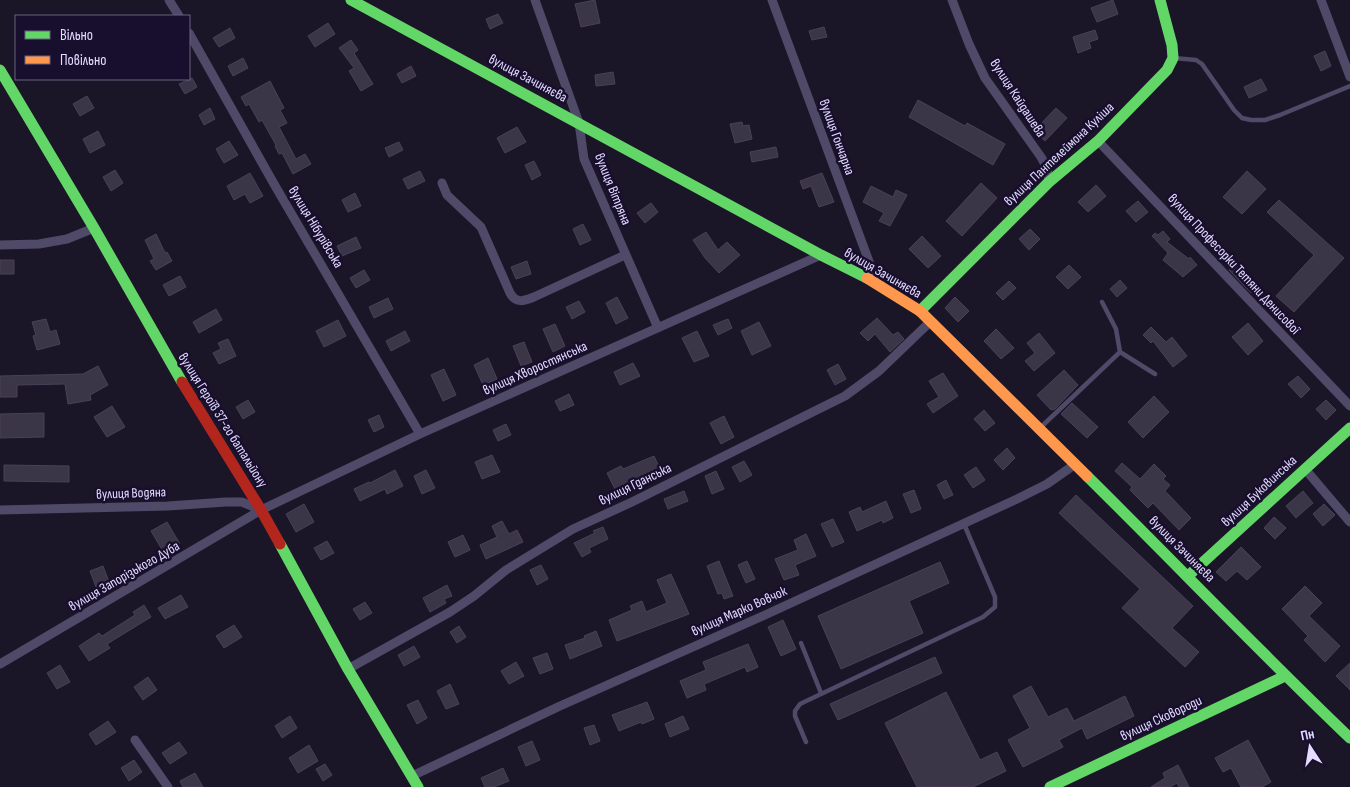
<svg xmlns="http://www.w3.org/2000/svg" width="1350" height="787" font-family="'Sofia Sans Condensed',sans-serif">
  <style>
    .building { fill: #3b3548; stroke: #48415a }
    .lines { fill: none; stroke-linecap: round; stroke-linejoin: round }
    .lane { stroke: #4f4a68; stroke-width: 4.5 }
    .street { stroke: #4f4a68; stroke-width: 9 }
    .fast { stroke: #63d668; stroke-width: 11 }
    .slow { stroke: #ff974d; stroke-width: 11 }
    .jam { stroke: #b3261e; stroke-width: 11 }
    .labels { text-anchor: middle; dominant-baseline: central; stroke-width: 5; stroke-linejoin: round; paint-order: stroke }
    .street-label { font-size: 14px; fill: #e4dcff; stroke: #180f2e }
  </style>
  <rect width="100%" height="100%" fill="#1b1627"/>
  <path class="building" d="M595,0L600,23L581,27L575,4Z
    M1113,0L1118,14L1097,22L1091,8Z
    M498,14L503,23L490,29L486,19Z
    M328,23L335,34L315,47L308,36Z
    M824,27L827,37L812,40L809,31Z
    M230,28L235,38L219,47L213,38Z
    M1095,30L1098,39L1089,42L1091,48L1078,53L1073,37Z
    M351,40L358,50L354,53L373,84L361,91L349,71L354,68L339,48Z
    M1325,51L1331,66L1321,71L1314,56Z
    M243,58L248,68L233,76L228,66Z
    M411,66L416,76L402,83L397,74Z
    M613,72L615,84L596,86L595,75Z
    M192,78L197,87L185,94L179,84Z
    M1261,79L1267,90L1249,98L1244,87Z
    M270,81L284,108L280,110L287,123L279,127L296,159L305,154L311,164L293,174L282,153L279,154L275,146L276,145L262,120L259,122L249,104L246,106L241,97Z
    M87,96L94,108L80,116L73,104Z
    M918,100L965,126L967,123L1005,144L993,165L909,117Z
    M210,108L215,119L204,125L199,115Z
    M1056,108L1067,118L1045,141L1034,131Z
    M742,122L743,126L749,125L752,139L735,143L730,124Z
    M517,127L526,142L505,153L497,138Z
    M98,131L105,145L90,153L83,139Z
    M229,141L238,155L224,163L216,149Z
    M399,142L403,150L389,157L385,148Z
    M776,147L778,157L752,162L750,152Z
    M534,161L541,175L532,180L525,165Z
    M115,170L123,183L111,191L103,177Z
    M420,171L425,181L408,189L403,179Z
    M1247,171L1266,189L1242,214L1223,197Z
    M250,173L263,196L250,203L245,194L234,200L227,186Z
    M822,173L834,202L819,207L811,186L803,189L800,181Z
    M981,183L997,198L962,236L946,221Z
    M1096,185L1106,196L1088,212L1078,202Z
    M871,186L893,197L896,190L907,195L890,226L879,221L884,213L863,202Z
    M355,193L361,206L348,212L342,200Z
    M1279,200L1344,258L1294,312L1276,296L1314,255L1267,212Z
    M1138,201L1148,212L1136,222L1126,211Z
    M651,203L658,212L645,223L637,213Z
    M583,224L591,240L580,245L573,229Z
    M1030,229L1040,239L1029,250L1019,239Z
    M1163,231L1170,239L1167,242L1189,259L1190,257L1197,265L1183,277L1163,260L1168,253L1152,236L1155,233L1158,235Z
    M706,232L718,250L727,242L740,255L719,273L705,258L693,240Z
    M156,234L165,253L167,252L172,261L156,270L150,261L154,259L145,240Z
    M922,236L941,256L928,268L909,249Z
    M356,237L361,248L342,256L337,246Z
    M0,260H14V274H0Z
    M527,261L531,274L516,279L511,267Z
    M1235,264L1257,286L1251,293L1229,270Z
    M1069,265L1081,277L1068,289L1056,277Z
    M364,270L370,280L356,288L350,278Z
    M180,276L186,287L169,296L163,285Z
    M1120,280L1127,288L1117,297L1110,289Z
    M1009,281L1016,288L1003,300L996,293Z
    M617,297L628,318L616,324L606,303Z
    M955,297L969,311L958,322L945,308Z
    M388,298L393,309L374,318L369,307Z
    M579,301L585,312L572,319L566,307Z
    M216,309L222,320L199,333L193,322Z
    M877,318L893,335L898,332L904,339L890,352L875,334L868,341L860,333Z
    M46,319L50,332L56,330L60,344L37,350L33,336L36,335L32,322Z
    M728,319L732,328L718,335L713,325Z
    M338,320L346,336L324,347L316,331Z
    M759,322L771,346L752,355L741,331Z
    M1248,323L1263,341L1248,355L1232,337Z
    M555,324L565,346L553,352L543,329Z
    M1151,327L1166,342L1172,337L1187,356L1173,367L1153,341L1151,343L1143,335Z
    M996,329L1014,348L1001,359L984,341Z
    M405,331L410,341L391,351L386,341Z
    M697,331L709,356L694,362L682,338Z
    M1039,333L1055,353L1034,371L1025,361L1035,353L1027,343Z
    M228,339L236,356L219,364L213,353L221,349L218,343Z
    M524,342L532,362L521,366L513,346Z
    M488,358L497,379L483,385L474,365Z
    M633,363L640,376L620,385L614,372Z
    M838,364L846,379L835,385L827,370Z
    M98,366L108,385L90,395L91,400L68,404L65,384L17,385V397H0V376L83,374Z
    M444,369L456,395L443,401L431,375Z
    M1064,370L1078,385L1055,409L1051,410L1037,395Z
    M943,373L958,396L933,413L927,404L939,397L929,381Z
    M1298,376L1310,389L1301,398L1288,384Z
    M569,394L574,405L560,411L555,401Z
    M1154,396L1169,412L1143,438L1128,422Z
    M248,400L255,412L243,419L236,407Z
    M1326,400L1336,410L1326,420L1316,409Z
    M1072,403L1098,427L1087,438L1061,414Z
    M112,406L125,427L107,437L94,417Z
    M984,410L995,423L985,431L974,419Z
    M44,413V437L0,438V414Z
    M379,415L384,427L374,432L368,420Z
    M724,416L734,437L721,444L710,423Z
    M506,424L511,435L498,441L493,430Z
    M1007,448L1015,458L1003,470L994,460Z
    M492,455L500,472L482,479L475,462Z
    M654,456L662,473L639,483L638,481L616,491L607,473L621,466L623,469Z
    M744,461L752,475L740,482L732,467Z
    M1122,463L1140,479L1154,464L1166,476L1163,479L1170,485L1165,491L1191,518L1179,530L1153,503L1148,508L1130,490L1132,487L1115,471Z
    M4,465L69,466V482L4,481Z
    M976,467L985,480L973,488L964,475Z
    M395,470L403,486L387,494L385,489L360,501L354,489L369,482L370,483Z
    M426,470L435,488L422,494L414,476Z
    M716,471L724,489L712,494L705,476Z
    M946,480L953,495L944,499L937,485Z
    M914,490L921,509L911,513L903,494Z
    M684,491L688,501L668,509L664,499Z
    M1303,491L1313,503L1296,518L1286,506Z
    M1076,495L1193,606L1172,628L1199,652L1185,667L1122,608L1140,589L1059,513Z
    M886,501L893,518L883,523L882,520L857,531L849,512L860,507L862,512Z
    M304,504L314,522L296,532L286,514Z
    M1324,504L1335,515L1323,526L1313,514Z
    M1274,517L1286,528L1275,539L1264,528Z
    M833,519L844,542L832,547L821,524Z
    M502,521L509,534L517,530L523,542L486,559L480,545L497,537L492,526Z
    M167,522L180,544L164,553L151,531Z
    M603,527L608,539L589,548L591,552L582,557L574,543L595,533L593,531Z
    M806,534L816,556L795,565L799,575L784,580L775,559L798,550L794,540Z
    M463,535L470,550L455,557L448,542Z
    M327,541L334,553L321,560L314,548Z
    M1241,547L1261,567L1247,580L1237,571L1226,581L1216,572Z
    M719,561L733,596L724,599L722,593L718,594L707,566Z
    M747,561L755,579L746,583L738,565Z
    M940,562L949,583L909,601L923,633L841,669L818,616Z
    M541,565L548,579L537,585L530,570Z
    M103,566L109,582L96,587L90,571Z
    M671,574L689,614L617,641L609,620L632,610L630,606L642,601L646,612L667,603L657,580Z
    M447,585L452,596L444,599L446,603L430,612L423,598Z
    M1305,586L1322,603L1309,616L1340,646L1325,662L1304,640L1308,636L1282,609Z
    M181,595L188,607L165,619L158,608Z
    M365,602L372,613L360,620L353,609Z
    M144,605L151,617L107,644L110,648L89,661L79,646L99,633L102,636L135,615L133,612Z
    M783,620L796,649L781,656L768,627Z
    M234,625L242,637L224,648L216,636Z
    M459,626L466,637L457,643L450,632Z
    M596,631L602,646L570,659L565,645L585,638L584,636Z
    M748,644L758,667L747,672L745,667L704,684L706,690L687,698L680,681L706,670L703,662Z
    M414,646L420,657L404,666L398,655Z
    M547,653L553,669L540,674L533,658Z
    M935,657L942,673L838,720L830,704Z
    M516,662L524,676L509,684L501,671Z
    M1350,663V690L1336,676Z
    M60,665L70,682L57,689L47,673Z
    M148,677L157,690L143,700L134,687Z
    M450,684L459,704L446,709L437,691Z
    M1031,686L1048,717L1067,708L1074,721L1125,696L1134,716L1087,739L1082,728L1059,740L1063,747L1023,767L1008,740L1030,728L1013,696Z
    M946,692L980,760L997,752L1006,771L973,787H917L885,723Z
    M418,700L427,718L417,724L407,705Z
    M647,702L654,719L642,724L641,722L619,731L612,715Z
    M290,716L297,728L282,738L275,726Z
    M683,716L689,729L670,737L665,724Z
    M108,721L116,732L96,745L89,734Z
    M594,725L600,741L590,745L584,728Z
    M1248,740L1271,782L1262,787H1241L1231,768L1223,772L1215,758Z
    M532,741L540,760L526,766L518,747Z
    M179,742L187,753L170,764L162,753Z
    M309,745L318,761L298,773L289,758Z
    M134,760L142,772L129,781L121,768Z
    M325,764L332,775L323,781L316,769Z
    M1178,765L1189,787H1179L1177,783L1170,787H1151L1165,778L1163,773Z
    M503,768L509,781L494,787H485L481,778Z
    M195,773L203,787H183L180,781Z"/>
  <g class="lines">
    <path class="lane" d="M1174,58L1196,60L1202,64L1234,110L1242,118L1251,120H1265L1280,115L1350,86
      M1102,302L1116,329L1120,352L1155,374
      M1041,427L1120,352
      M801,643L821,693
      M806,742L795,716V711L800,704L983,617L995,607V597L964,524"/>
    <path class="street" d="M169,0L179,16
      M535,0L579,123L584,159L658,328
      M772,0L877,283
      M952,0L969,44L985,78L1041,157L1047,168L1049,182
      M1321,0L1350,77
      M189,33L274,184L420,434
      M1098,141L1350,406
      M442,183L447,195L481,227L510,293C516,304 524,301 534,297L625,255
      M0,245L39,244L67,239L94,228
      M1305,469L1350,522
      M0,510L168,506L226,502H242L261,510
      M0,664L261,510L420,434L821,255
      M348,669L450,612L474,596L506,570L573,529L632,502L845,396L879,371L931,321
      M135,740L168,787
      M412,776L560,706L765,615L1017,499L1047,484L1074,465"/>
    <path class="fast" d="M351,0L821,255L867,278
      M0,70L94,228L182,382
      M920,311L1049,182L1098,141L1167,70L1173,58L1172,45L1160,0
      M1087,476C1175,563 1261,653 1350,738
      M280,544L348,669L418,787
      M1188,576L1350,428
      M1050,787L1285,676"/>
    <path class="slow" d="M867,278L920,311L1087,476"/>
    <path class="jam" d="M182,382L261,510L280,544"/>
  </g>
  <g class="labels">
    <g class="street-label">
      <text transform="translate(528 78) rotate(28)">вулиця Зачиняєва</text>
      <text transform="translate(1018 98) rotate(57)">вулиця Кайдашева</text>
      <text transform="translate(837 137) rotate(70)">вулиця Гончарна</text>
      <text transform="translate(1059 154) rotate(-43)">вулиця Пантелеймона Куліша</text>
      <text transform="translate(613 189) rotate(68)">вулиця Вітряна</text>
      <text transform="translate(316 227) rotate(59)">вулиця Нібурівська</text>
      <text transform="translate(1234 264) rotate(47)">вулиця Професорки Тетяни Денисової</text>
      <text transform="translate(883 273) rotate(30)">вулиця Зачиняєва</text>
      <text transform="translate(535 368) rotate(-24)">вулиця Хворостянська</text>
      <text transform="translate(223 420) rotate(58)">вулиця Героїв 37-го батальйону</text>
      <text transform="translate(635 484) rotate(-26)">вулиця Гданська</text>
      <text transform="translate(1259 491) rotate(-43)">вулиця Буковинська</text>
      <text transform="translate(131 493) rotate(-2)">вулиця Водяна</text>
      <text transform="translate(1182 549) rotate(45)">вулиця Зачиняєва</text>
      <text transform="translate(124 576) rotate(-30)">вулиця Запорізького Дуба</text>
      <text transform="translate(739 611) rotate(-24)">вулиця Марко Вовчок</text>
      <text transform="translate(1161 718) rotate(-25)">вулиця Сковороди</text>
    </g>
  </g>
  <rect x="15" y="15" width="175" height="65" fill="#180f2e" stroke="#6a6182"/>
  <rect x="25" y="31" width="25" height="8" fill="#63d668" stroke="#6a6182"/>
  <text x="60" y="40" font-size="15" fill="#e4dcff">Вільно</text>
  <rect x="25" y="56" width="25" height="8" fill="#ff974d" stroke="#6a6182"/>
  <text x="60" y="65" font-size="15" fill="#e4dcff">Повільно</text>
  <g transform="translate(1310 747) rotate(348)" stroke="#180f2e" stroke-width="4" paint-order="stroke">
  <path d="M0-4L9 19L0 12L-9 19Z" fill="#e4dcff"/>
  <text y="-8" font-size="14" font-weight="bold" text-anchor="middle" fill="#e4dcff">Пн</text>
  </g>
</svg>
